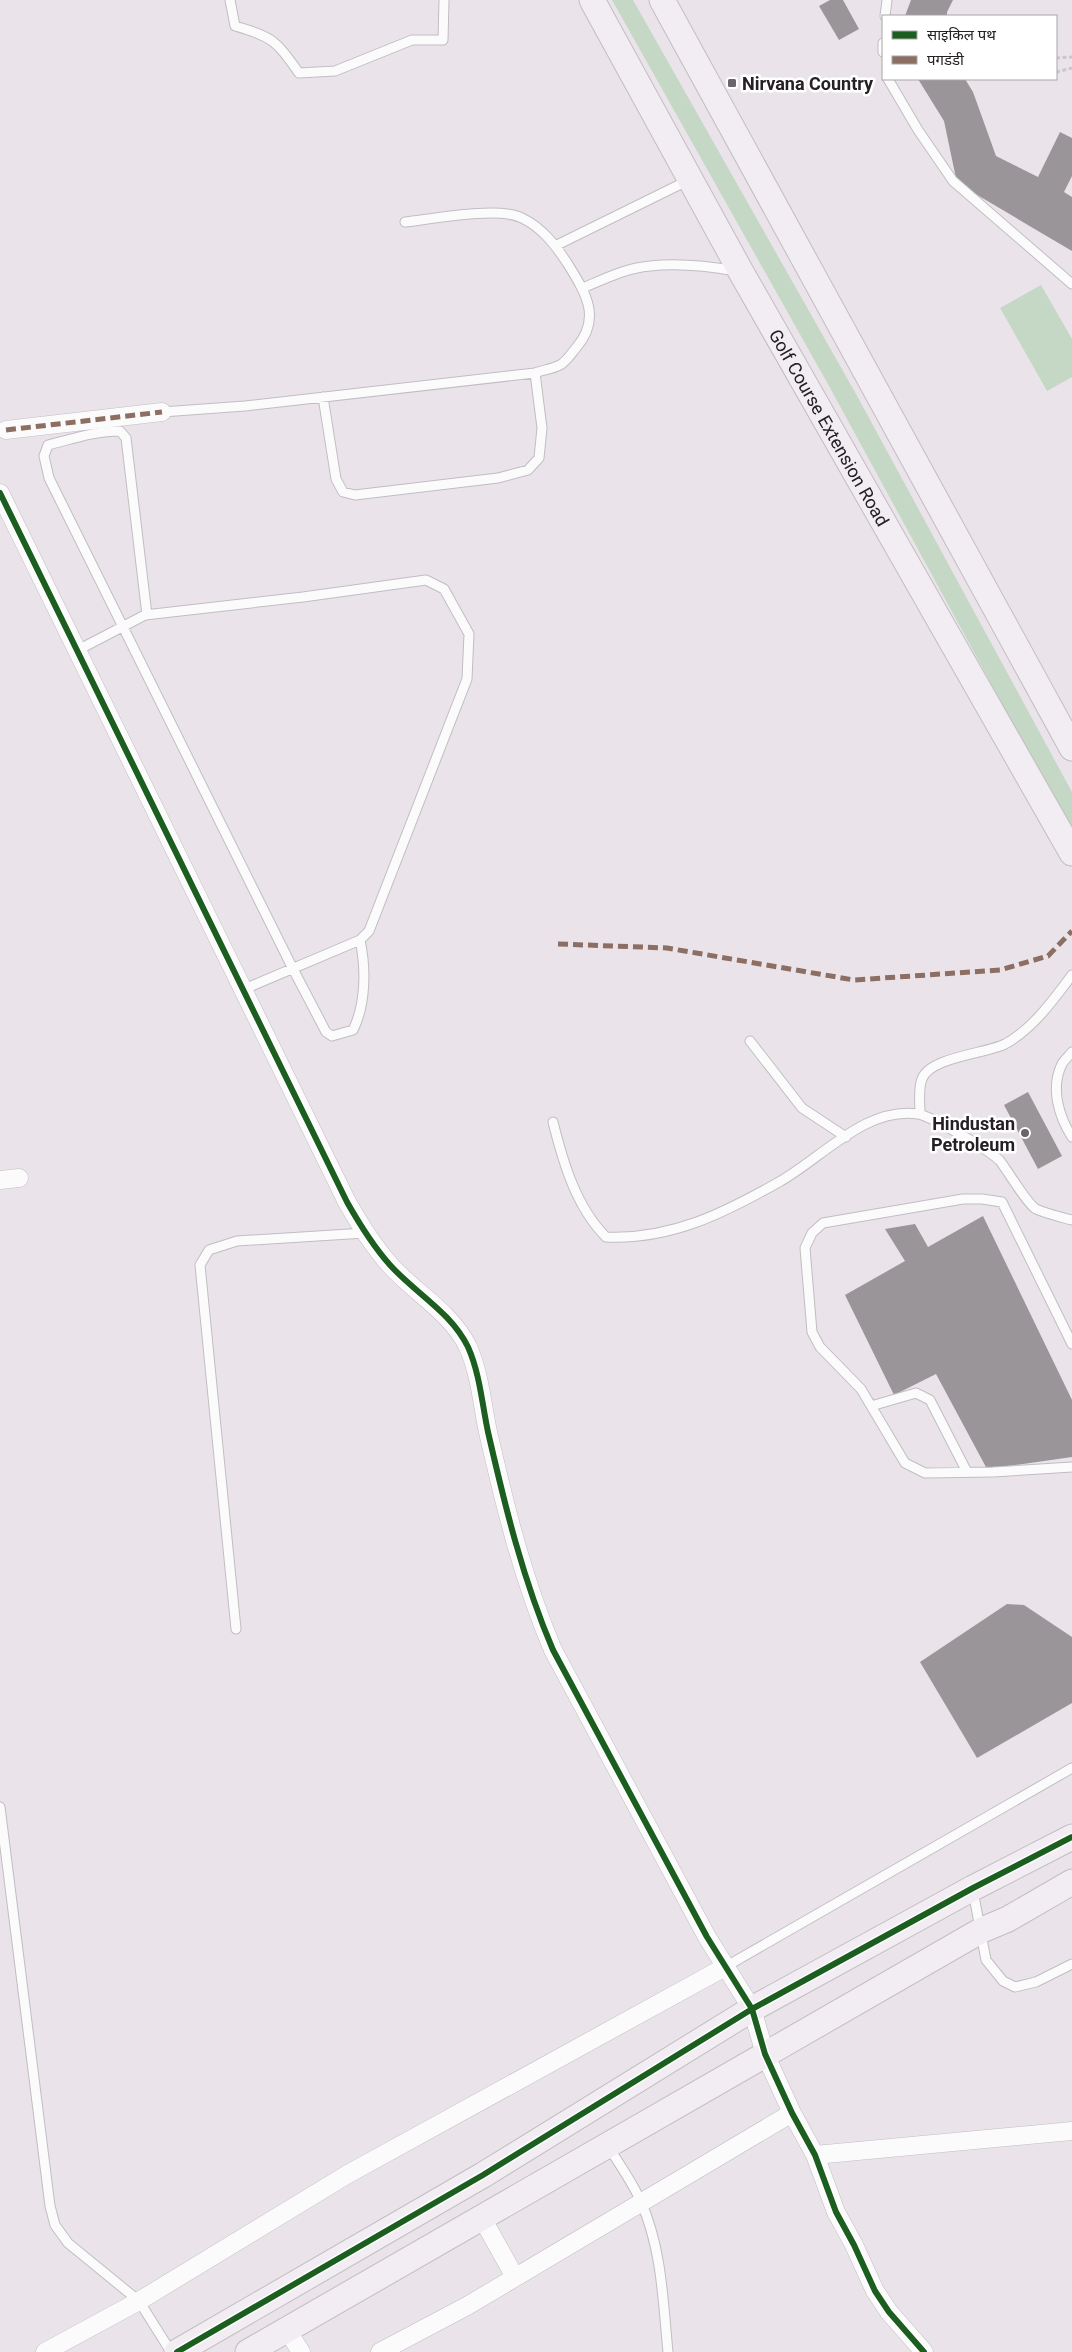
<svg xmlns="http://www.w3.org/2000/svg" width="1072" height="2352" font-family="Roboto,'Noto Sans Devanagari',sans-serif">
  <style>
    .green { fill: #c4d8c5 }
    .building { fill: #999599 }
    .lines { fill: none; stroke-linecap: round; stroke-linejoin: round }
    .lane-casing { stroke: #c1bdc1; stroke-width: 11 }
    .street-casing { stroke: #c1bdc1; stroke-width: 19 }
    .secondary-casing { stroke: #c1bdc1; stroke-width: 27 }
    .path { stroke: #c9c7c9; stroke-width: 3; stroke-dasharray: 4 2.5; stroke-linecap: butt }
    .lane { stroke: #fcfbfc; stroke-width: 9 }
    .street { stroke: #fcfbfc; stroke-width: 18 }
    .secondary { stroke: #f2edf2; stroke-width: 25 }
    .quiet { stroke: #8d6e63; stroke-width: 5; stroke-dasharray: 10 5; stroke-linecap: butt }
    .cycleway-casing { stroke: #fff; stroke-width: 9 }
    .cycleway { stroke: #1b5e20; stroke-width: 6 }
    .poi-dot { fill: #696569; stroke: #fff; stroke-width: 2 }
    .labels { text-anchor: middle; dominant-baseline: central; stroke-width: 5; stroke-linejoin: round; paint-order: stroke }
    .poi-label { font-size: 18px; font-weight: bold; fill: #242024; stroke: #fff; text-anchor: start }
    .street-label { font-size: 18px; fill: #242024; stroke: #fff }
  </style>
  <rect width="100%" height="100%" fill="#eae4ea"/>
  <path class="green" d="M612,0H633L856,394L1072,792V832L829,386Z
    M1041,285L1072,339V377L1047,391L1000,308Z"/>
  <path class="building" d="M830,0H843L859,29L839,40L819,6Z
    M911,0H953L947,12V16H905Z
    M918,79H965L973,92L996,156L1038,177L1060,132L1072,138V176L1064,192L1072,197V251L957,183L944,121Z
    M1028,1092L1062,1156L1038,1169L1004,1105Z
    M983,1216L1072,1400V1457L987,1469L936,1374L894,1395L845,1295L905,1261L885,1229L915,1224L928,1247Z
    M1007,1604L1024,1605L1072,1637V1703L977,1758L920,1662Z"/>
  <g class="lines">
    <g class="lane-casing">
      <path id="lane" d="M230,0L235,26C274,37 276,41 299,73L335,71L412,40H443L444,0
        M885,16L887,0
        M883,43V52
        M888,79L918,130L953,181L1072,284
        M557,245L689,180
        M583,288C604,279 626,268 650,266C678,263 708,266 736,271
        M323,397L336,479L343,492L355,495L498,478L528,470L539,458L542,428L535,373
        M162,412L245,406L535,373C543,370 552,369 560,365C566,362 571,354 576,348C601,319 587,295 569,266C557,247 543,228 522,218C498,206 432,219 405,222
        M147,615L126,438L120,431C95,431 72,439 48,445L44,456L49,478L293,969L326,1032L332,1036L353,1030C366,1004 366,968 360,940
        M76,651L145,615L303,597L426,580L444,589L469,634L467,679L369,931L360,940L242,990
        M750,1041L802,1108L846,1137
        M1072,1052C1069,1056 1064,1060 1062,1064C1050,1088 1059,1117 1072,1137
        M920,1114C920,1104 918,1089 922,1079C930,1057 985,1054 1005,1044C1033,1029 1053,1000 1072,975
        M553,1122C563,1162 576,1207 606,1237C671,1240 724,1213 779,1182C822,1158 866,1106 918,1114C931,1116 991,1151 1000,1161C1008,1171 1027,1204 1036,1209C1047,1214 1061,1217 1072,1220
        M1072,1344L1002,1202L982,1199H963L823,1223L812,1233L805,1248L812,1332L820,1347L861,1389L905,1463L925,1473L993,1472L1072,1467
        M871,1406L916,1393L930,1400L967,1472
        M236,1629L200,1265L209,1250L237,1241L365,1233
        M0,1807L50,2206L55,2225L68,2243L139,2301L171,2352
        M973,1891L986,1960L1003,1981L1015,1987L1036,1982L1072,1964
        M725,1967L1072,1768
        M608,2146C619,2164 633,2183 641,2202C662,2249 663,2302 668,2352"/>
    </g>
    <g class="street-casing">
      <path id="street" d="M6,430L162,412
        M0,493L347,1202C360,1225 373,1246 390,1265C415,1293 451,1312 468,1347C480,1374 482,1404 488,1432C505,1506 523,1580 553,1650L707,1937L752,2009L765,2054L792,2113L815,2155L836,2212L854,2245L875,2291L889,2312L924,2352
        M0,1180L19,1178
        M815,2155L1072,2131
        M482,2218L515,2277
        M287,2330L301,2352
        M45,2352L139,2301L348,2174L725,1967
        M380,2352L467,2306L792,2113"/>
    </g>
    <g class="secondary-casing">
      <g id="secondary">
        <path id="s1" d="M592,0L741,272L1072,853"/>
        <path d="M662,0L1072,748"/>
        <path d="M177,2352L483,2175L752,2009L973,1888L1072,1837"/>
        <path d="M248,2352L982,1930L1008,1919L1072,1882"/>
      </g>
    </g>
    <path class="path" d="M1056,58L1072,57
      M1056,72L1072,68"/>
    <use href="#lane" class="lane"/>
    <use href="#street" class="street"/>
    <use href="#secondary" class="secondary"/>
    <path class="quiet" d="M6,430L162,412
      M558,944L667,948L854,980L1000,970L1048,956L1072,931"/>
    <g class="cycleway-casing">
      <path id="cycleway" d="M0,493L347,1202C360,1225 373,1246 390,1265C415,1293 451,1312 468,1347C480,1374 482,1404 488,1432C505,1506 523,1580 553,1650L707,1937L752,2009L765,2054L792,2113L815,2155L836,2212L854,2245L875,2291L889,2312L924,2352
        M177,2352L483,2175L752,2009L973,1888L1072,1837"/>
    </g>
    <use href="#cycleway" class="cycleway"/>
  </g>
  <g class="poi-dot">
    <rect x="727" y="78" width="10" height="10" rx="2.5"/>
    <circle cx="1025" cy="1133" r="5"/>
  </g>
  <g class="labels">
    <g class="poi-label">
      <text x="742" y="83">Nirvana Country</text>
      <text x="1015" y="1123" text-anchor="end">Hindustan<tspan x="1015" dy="21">Petroleum</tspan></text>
    </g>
    <g class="street-label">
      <text stroke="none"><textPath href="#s1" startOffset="489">Golf Course Extension Road</textPath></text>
    </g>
  </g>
  <rect x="882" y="15" width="175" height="65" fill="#ffffff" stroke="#a7a6a7"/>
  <rect x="892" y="31" width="25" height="8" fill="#1b5e20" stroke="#a7a6a7"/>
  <text x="927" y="40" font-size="15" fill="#242024">साइकिल पथ</text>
  <rect x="892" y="56" width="25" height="8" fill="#8d6e63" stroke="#a7a6a7"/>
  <text x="927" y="65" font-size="15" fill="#242024">पगडंडी</text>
</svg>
